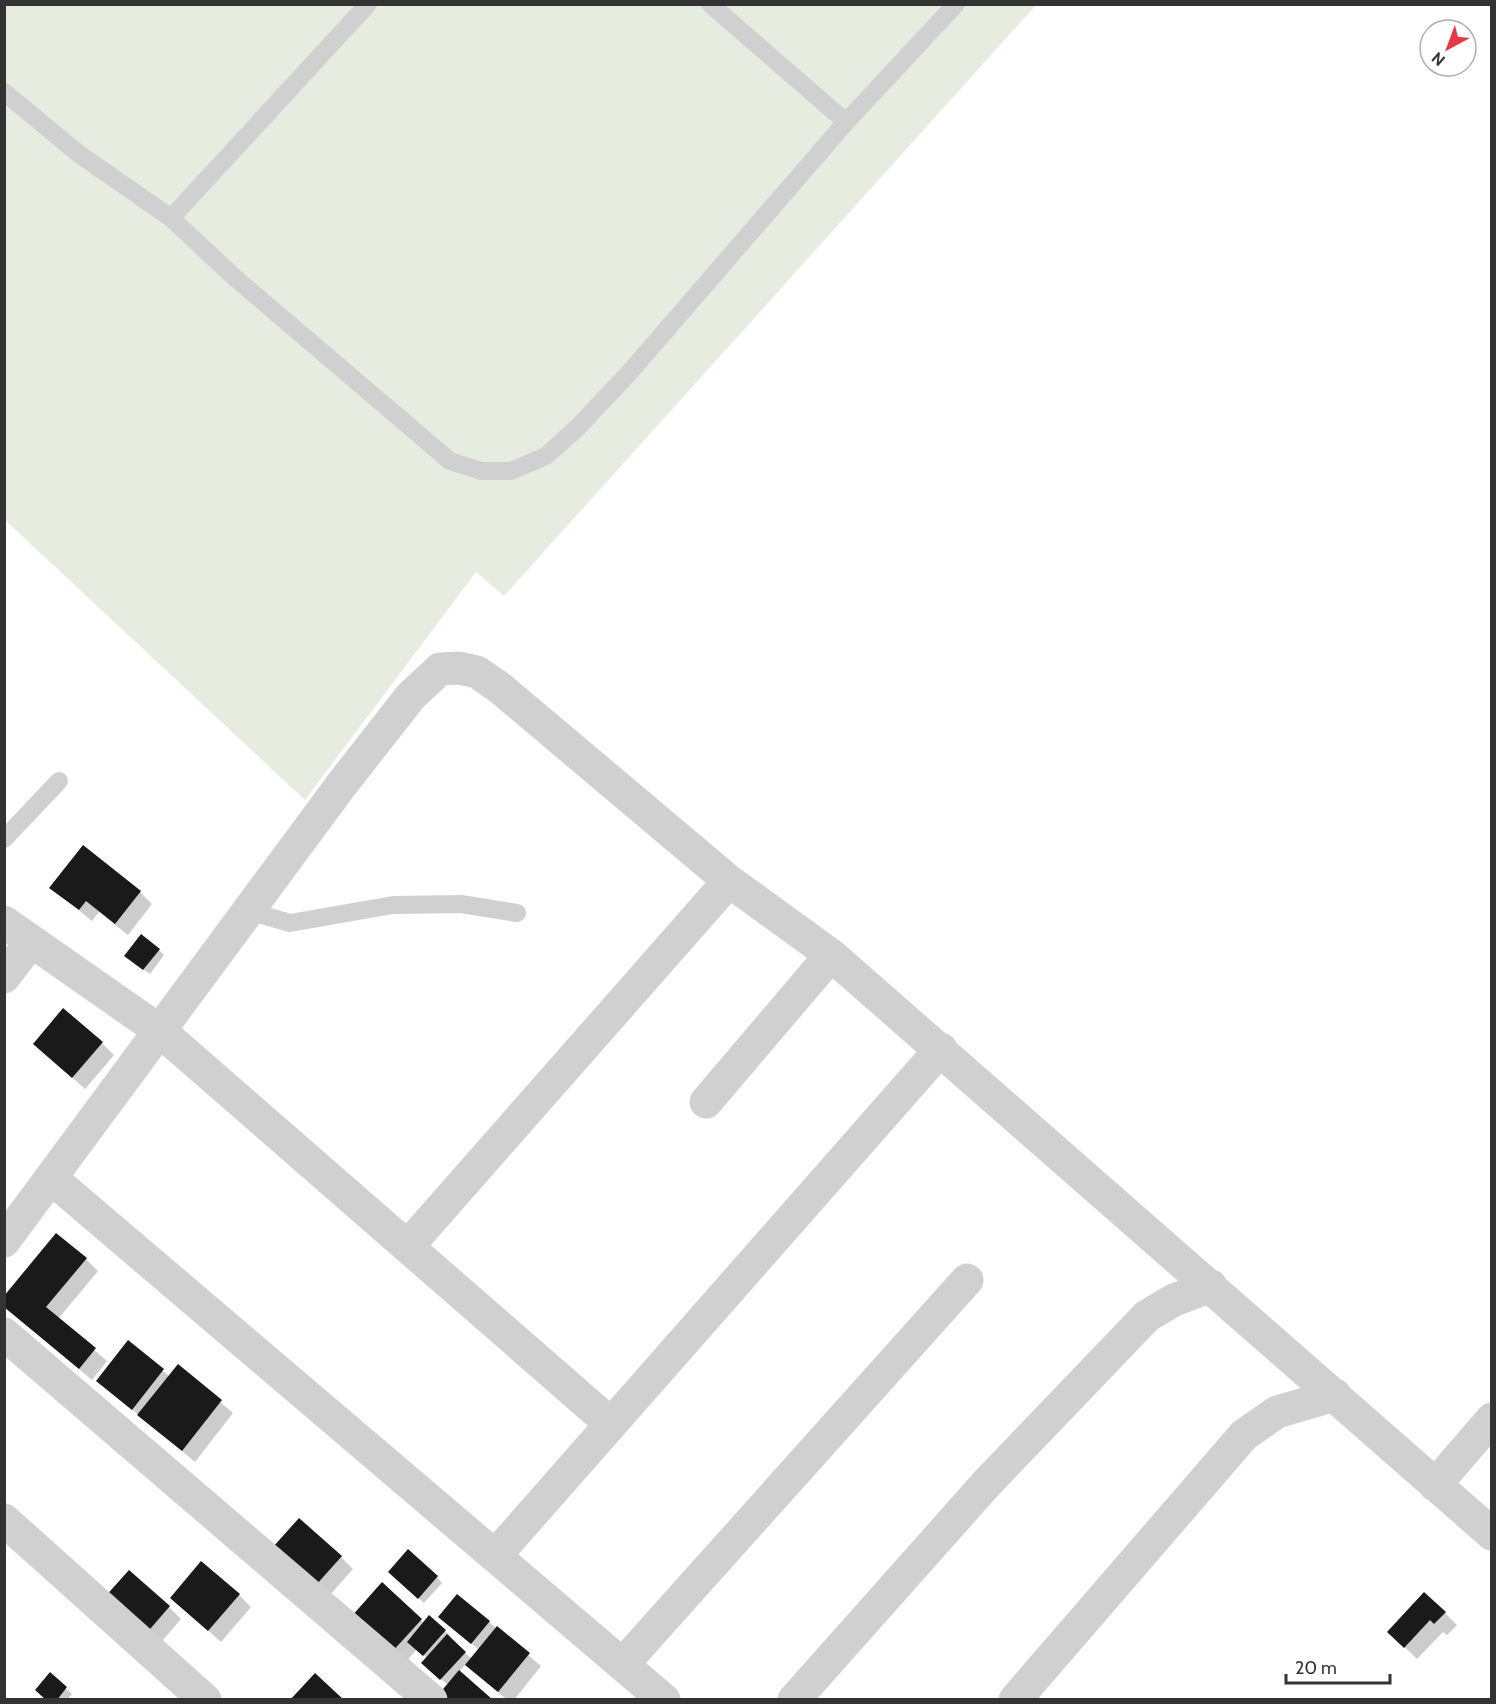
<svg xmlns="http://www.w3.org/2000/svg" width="1496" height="1704" font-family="Cabin,sans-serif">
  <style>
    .green { fill: #e6ecdf }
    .shadow { fill: #0003 }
    .building { fill: #1a1a1a }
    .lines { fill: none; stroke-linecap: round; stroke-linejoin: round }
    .lane { stroke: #d0d0d0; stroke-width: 18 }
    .street { stroke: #d0d0d0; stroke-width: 33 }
  </style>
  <rect width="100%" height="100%" fill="#fff"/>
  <path class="green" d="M4,5H1036L504,596L476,572L305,800L5,520Z"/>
  <path class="shadow" d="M51,887L140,892L152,904L128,935L99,912L92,921Z
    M159,950L164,955L150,974L132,961Z
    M102,1043L114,1055L85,1089L35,1044Z
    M86,1259L98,1271L58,1319L107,1361L92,1380L4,1306Z
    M129,1343L170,1377L178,1366L233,1413L195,1462L98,1381Z
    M341,1557L353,1569L329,1596L287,1559Z
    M395,1577H437L442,1583L424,1603Z
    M382,1585L424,1623L445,1631L451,1636L449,1638L472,1659L479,1650L446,1622H489L541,1666L514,1700H507L466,1664L448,1685L429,1669L428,1659L417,1649L404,1664L365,1629Z
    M239,1595L251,1607L221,1642L172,1598Z
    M169,1607L181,1619L157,1647L117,1611Z
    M1445,1613L1457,1625L1447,1635L1443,1632L1417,1659L1389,1632Z
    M50,1675L72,1694L67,1700H48Z"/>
  <path class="building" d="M83,845L141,891L115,924L86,901L79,910L49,888Z
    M141,934L160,949L143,970L124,956Z
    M63,1008L103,1042L72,1078L33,1044Z
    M56,1233L87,1258L46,1307L96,1348L79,1369L4,1307V1296Z
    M128,1340L164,1369L132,1410L96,1381Z
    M178,1364L222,1400L182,1451L137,1415Z
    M299,1518L342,1556L316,1585L273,1547Z
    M408,1549L438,1576L418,1599L388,1572Z
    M201,1561L240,1594L208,1631L170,1598Z
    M129,1570L170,1606L144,1636L103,1599Z
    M382,1582L422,1619L391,1653L351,1617Z
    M1424,1592L1446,1612L1434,1624L1430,1620L1404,1648L1387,1632Z
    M457,1594L490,1621L471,1644L438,1617Z
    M429,1615L446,1630L423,1656L407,1642Z
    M497,1626L530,1653L498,1692L465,1665Z
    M447,1634L466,1652L440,1680L421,1663Z
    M459,1670L493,1700H446L439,1694Z
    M50,1672L67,1687L57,1700H46L35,1690Z
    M315,1673L344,1700H290Z"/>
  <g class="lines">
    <path class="lane" d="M368,4L171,218L234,277L450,461L481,471H511L546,456L578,427L629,373L846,122L710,4
      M4,92L79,154L171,218
      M846,122L956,4
      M4,839L59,781
      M248,911L290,923L393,905L461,904L517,913"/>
    <path class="street" d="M4,922L160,1031L611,1424
      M4,977L31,942
      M706,1102L831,955
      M51,1178L664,1700
      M4,1241L342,784L411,696L440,669L459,668L477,672L500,688L729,881L831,955L1492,1534
      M408,1246L729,881
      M4,1334L431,1700
      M1435,1485L1492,1419
      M4,1520L205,1700
      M495,1556L941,1049
      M623,1664L967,1280
      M794,1700L986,1484L1147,1316L1174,1300L1211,1286
      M1015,1700L1244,1435L1277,1412L1335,1395"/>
  </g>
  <rect width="1496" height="1704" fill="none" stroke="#333333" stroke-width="12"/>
  <g transform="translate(1448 48) rotate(221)"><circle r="28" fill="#ffffff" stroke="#adadad" stroke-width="1.5"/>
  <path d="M0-4.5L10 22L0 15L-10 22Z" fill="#e63946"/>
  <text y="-9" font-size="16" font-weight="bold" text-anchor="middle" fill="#333333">N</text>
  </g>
  <path d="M1286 1674v9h104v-9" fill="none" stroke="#333333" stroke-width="3"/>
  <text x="1295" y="1674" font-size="18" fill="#333333" stroke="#ffffff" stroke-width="4.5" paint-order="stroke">20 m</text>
</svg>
